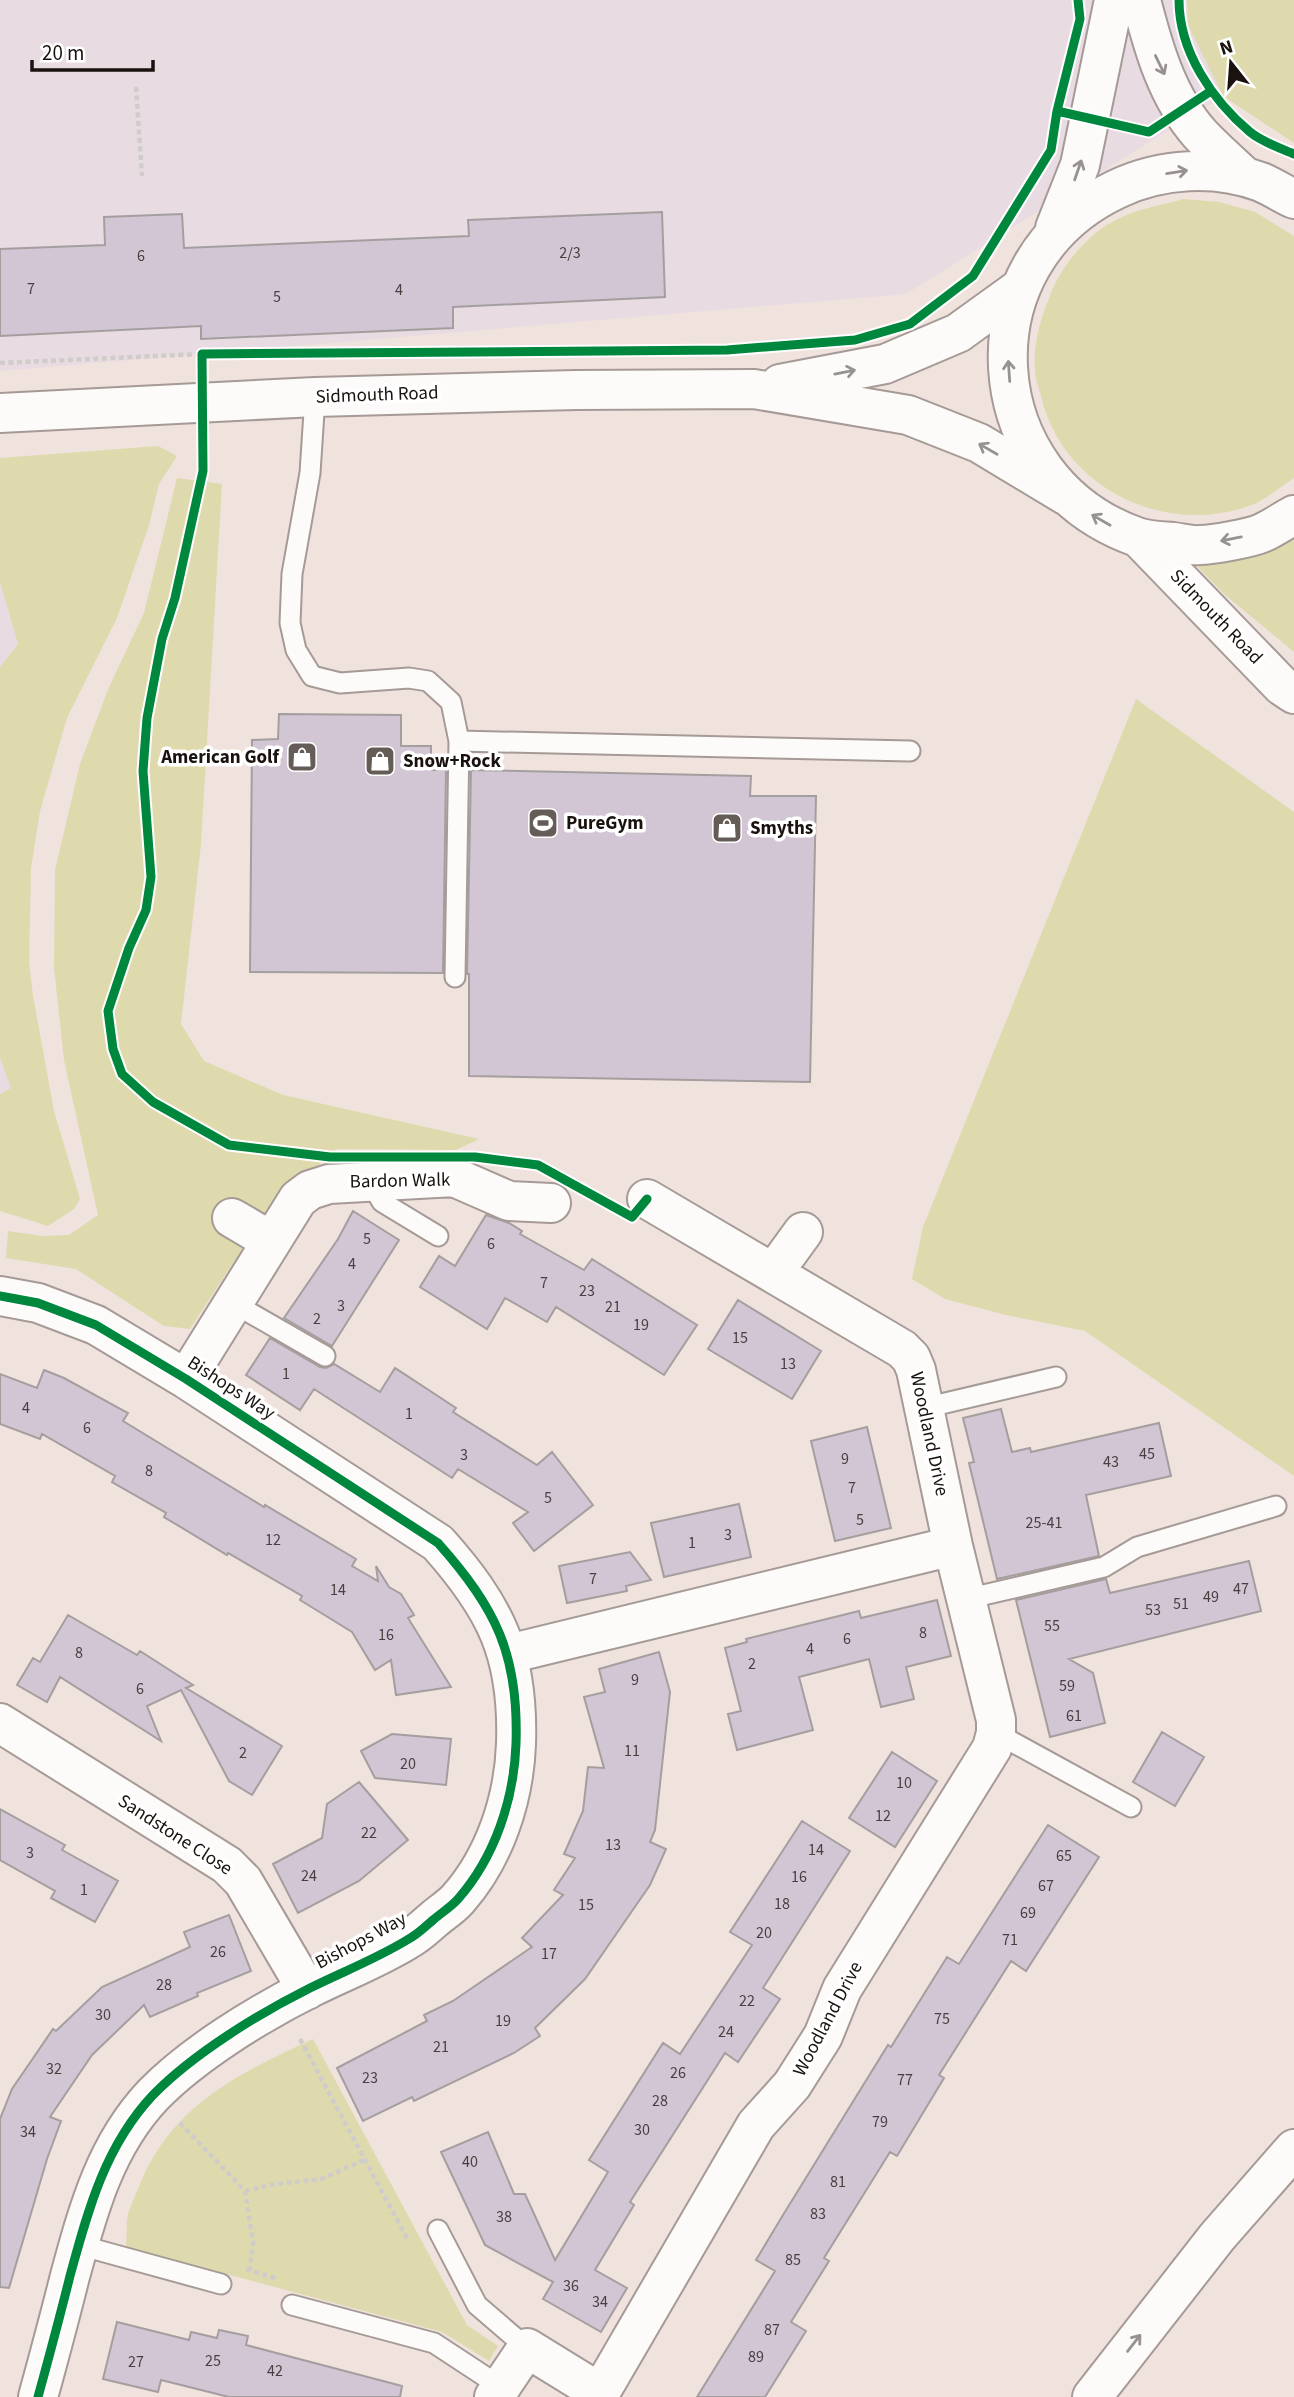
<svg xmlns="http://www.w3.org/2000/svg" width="1294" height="2397" font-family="'Source Sans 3',sans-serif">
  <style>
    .industrial { fill: #e9dbe2 }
    .green { fill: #dedaad }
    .building { fill: #d2c6d4; stroke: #a59e9f; stroke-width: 2 }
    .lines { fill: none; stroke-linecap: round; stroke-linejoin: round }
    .lane-casing { stroke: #a59a96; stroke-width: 23 }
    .street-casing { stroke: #a59a96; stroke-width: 42 }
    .secondary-casing { stroke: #a59a96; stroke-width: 42 }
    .primary-casing { stroke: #a59a96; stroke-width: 42 }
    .path { stroke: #d0ccca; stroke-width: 4.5; stroke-dasharray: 5 3.5; stroke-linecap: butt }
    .lane { stroke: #fdfbfa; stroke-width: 19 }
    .street { stroke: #fdfbfa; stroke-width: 38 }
    .secondary { stroke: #fdfbfa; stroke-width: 38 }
    .primary { stroke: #fdfbfa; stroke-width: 38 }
    .cycleway-casing { stroke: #fff; stroke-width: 13 }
    .cycleway { stroke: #00873e; stroke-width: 9 }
    .oneway { stroke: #979290 }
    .labels { text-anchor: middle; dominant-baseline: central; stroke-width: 7; stroke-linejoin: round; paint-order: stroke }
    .number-label { font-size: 16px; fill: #483f40 }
    .street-label { font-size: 19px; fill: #1a120f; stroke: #fff }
    .poi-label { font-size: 19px; font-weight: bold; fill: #1a120f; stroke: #fff; text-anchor: start }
  </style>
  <rect width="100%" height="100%" fill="#f0e2dd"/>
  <path class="industrial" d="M0,0H1187L1188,25L1223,96L906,294L0,371Z
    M0,582L18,644L0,667Z
    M0,1058L12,1088L0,1094Z"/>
  <path class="green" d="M1187,0H1294V143L1223,96L1188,25Z
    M1183,199L1219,202L1255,212L1294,236V478C1281,486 1268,498 1254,504C1166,539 1062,488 1041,396C1039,388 1035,378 1035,370C1033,343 1041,317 1051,293C1063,263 1091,230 1122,217C1140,208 1163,205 1183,199Z
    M158,446L177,456L159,484L149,525L117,618L67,718L40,811L31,868L29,961L33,996L54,1111L80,1199L74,1209L48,1226L0,1211V1094L11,1088L0,1058V667L18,644L0,582V458Z
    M177,478L222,484L201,844L181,1024L204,1061L283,1095L479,1139L456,1150L337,1149L283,1197L231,1266L190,1329L164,1326L76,1269L6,1258L8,1231L43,1236L69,1235L98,1215L64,1060L54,968L55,870L80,764L109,687L144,613Z
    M1294,538V652L1224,594L1194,563L1270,549Z
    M1136,699L1294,812V1476L1085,1331L1006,1315L945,1299L912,1279L923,1227Z
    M313,2039L467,2325L498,2346L489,2361L442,2332L126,2247C127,2236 126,2224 128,2214C131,2204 136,2194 140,2184C172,2105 240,2073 313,2039Z"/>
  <path class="building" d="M662,212L665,297L453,307V328L201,339V326L0,336V249L105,245L104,217L182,214L184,248L469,236L468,220Z
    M279,714L401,715V746H431V770H446L443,973L250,972L252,740L278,739Z
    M471,770L751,776L750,796H816L810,1082L469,1076V974H467Z
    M353,1211L399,1240L332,1346L284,1318L338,1239Z
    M486,1215L509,1223L522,1231L520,1234L584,1270L592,1259L697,1325L664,1375L556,1307L547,1322L505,1298L487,1329L420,1287L439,1256L455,1266Z
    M738,1300L821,1351L792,1399L708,1349Z
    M270,1338L320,1367L326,1368L334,1364L380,1392L395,1368L456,1408L453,1412L537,1465L552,1452L593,1505L534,1551L513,1523L528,1512L458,1469L452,1478L314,1389L300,1410L246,1375Z
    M44,1370L64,1378L128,1413L123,1421L264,1507L265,1505L356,1559L352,1566L378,1581L376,1566L389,1587L401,1594L414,1615L408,1618L451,1687L396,1695L391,1660L375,1670L352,1632L300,1600L302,1596L228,1553L227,1555L164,1517L166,1513L112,1482L115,1476L42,1434L40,1439L0,1424V1374L37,1388Z
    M1001,1409L1012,1452L1030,1448L1031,1452L1159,1423L1171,1476L1086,1495L1099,1556L997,1579L969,1463L974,1462L963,1418Z
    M867,1427L891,1528L835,1541L811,1441Z
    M739,1504L751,1557L664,1577L651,1523Z
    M630,1552L651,1580L626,1586L627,1591L567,1603L559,1566Z
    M1249,1561L1261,1611L1069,1659L1093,1673L1105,1723L1050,1737L1016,1600L1106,1579L1110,1593Z
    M937,1600L951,1656L906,1667L914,1699L881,1707L869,1659L799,1677L813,1730L737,1750L728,1714L741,1711L725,1648L747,1642L746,1639L859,1611L861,1618Z
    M68,1615L137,1655L140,1651L193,1685L186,1688L282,1746L252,1795L229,1781L181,1690L147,1706L161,1741L60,1677L47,1702L17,1685L33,1658L40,1662Z
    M659,1652L670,1692L655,1830L650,1842L666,1849L650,1885L585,1979L535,2028L540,2036L514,2053L414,2101L412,2097L363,2121L337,2068L427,2021L424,2015L453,2001L532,1947L522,1938L563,1895L554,1890L575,1858L564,1854L583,1811L588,1767L604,1768L584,1697L605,1692L599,1669Z
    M1162,1732L1204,1757L1175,1806L1133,1782Z
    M392,1734L451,1739L446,1785L375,1778L361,1751Z
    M892,1752L937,1781L895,1847L849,1818Z
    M359,1782L408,1840L359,1881L298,1913L273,1864L322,1838L327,1804Z
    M0,1809L65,1845L62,1850L118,1881L95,1922L51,1898L55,1891L0,1860Z
    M802,1821L850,1851L763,1988L780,1999L738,2062L725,2053L630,2202L634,2205L595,2270L627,2288L601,2332L543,2299L553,2282L485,2245L441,2152L488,2132L514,2194H525L555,2260L608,2172L589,2160L663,2043L680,2054L752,1945L730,1932Z
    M1048,1825L1099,1857L1026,1971L1011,1961L939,2075L944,2078L897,2156L890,2152L824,2258L829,2261L791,2322L806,2331L765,2397H697L775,2271L756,2260L783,2215L888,2045L891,2047L947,1957L959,1964Z
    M229,1915L251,1971L197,1993L198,1996L150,2017L144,2005L92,2055L50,2117L61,2121L47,2159L9,2288L0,2287V2119L12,2089L53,2029L56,2031L102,1987L190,1947L184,1932Z
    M117,2322L189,2340L191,2332L217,2338L219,2330L248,2336L246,2345L402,2386L400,2397H229L161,2380L158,2392L103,2379Z"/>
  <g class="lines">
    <g class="lane-casing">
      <path id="lane" d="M315,397L310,473L292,574L290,623L296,650L312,676L340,683L409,678L428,681L451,702L459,741L455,977
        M459,741L910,751
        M369,1180L382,1202L438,1236
        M233,1303L325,1356
        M924,1408L1056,1377
        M966,1599L1104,1567L1137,1547L1276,1506
        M996,1733L1131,1807
        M438,2230L477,2305L527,2348
        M79,2245L221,2284
        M292,2305L434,2343L501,2387"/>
    </g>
    <g class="street-casing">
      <path id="street" d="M232,1218L271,1241
        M774,1272L803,1232
        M0,1296L38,1303L96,1325L186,1379L438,1543C496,1608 519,1655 516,1744C514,1799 495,1857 458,1899C451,1907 441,1913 433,1920C425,1927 417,1935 407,1940C376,1959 342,1972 310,1988C258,2014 193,2054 153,2095C105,2146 88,2210 70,2276C60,2316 49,2357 38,2397
        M186,1379L298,1199L310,1190L329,1184L454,1177L509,1201L551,1203
        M508,1654L953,1546L916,1370L911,1358L902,1349L647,1199
        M0,1723L227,1865L243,1881L307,1990
        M494,2397L527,2348L600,2393L756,2125L792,2085L823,2036L842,1989L992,1748L996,1733V1720L953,1546"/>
    </g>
    <g class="secondary-casing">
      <path id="secondary" d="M1141,0C1153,47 1167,97 1200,134C1214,149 1229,162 1244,176
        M1294,199C1283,194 1273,187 1261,182C1215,165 1161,168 1117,189C961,262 976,480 1137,537C1148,541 1161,541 1173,542C1182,543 1191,546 1200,545C1212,545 1251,538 1262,533C1273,528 1283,521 1294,515
        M1055,228L1080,165L1114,0
        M780,384L885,364L958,333L1019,289
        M0,413L315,397L576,390L754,389L908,415L979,443L1067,496
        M1139,538L1282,686L1294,694"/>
    </g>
    <g class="primary-casing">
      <path id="primary" d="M1092,2397L1217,2237L1294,2149"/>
    </g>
    <path class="path" d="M136,87L142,176
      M0,363L202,354
      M300,2039L407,2238
      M180,2123L245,2191L253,2242L250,2270
      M245,2191L275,2184L321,2179L364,2160
      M246,2269L278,2279"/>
    <use href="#lane" class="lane"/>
    <use href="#street" class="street"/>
    <use href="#secondary" class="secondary"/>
    <use href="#primary" class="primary"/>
    <g class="cycleway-casing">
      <path id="cycleway" d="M1179,0C1179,51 1212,100 1250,132C1262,142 1280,148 1294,154
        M1057,111L1149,132L1211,91
        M647,1199L632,1217L538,1165L475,1157H330L229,1145L153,1102L122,1074L113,1049L108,1011L129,948L146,910L151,877L143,771L147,718L162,639L175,598L203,471L202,354L727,350L855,340L910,324L973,276L1051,150L1057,111L1080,19L1078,0
        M0,1296L38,1303L96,1325L186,1379L438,1543C496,1608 519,1655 516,1744C514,1799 495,1857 458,1899C451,1907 441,1913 433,1920C425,1927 417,1935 407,1940C376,1959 342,1972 310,1988C258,2014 193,2054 153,2095C105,2146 88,2210 70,2276C60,2316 49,2357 38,2397"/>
    </g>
    <use href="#cycleway" class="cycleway"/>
  </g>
  <defs><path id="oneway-shaft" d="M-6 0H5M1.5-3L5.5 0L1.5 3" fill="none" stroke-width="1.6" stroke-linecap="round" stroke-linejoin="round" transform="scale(1.75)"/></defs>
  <g class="oneway">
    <use href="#oneway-shaft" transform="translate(1160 65) rotate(64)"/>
    <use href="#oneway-shaft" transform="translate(1078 170) rotate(-71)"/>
    <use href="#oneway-shaft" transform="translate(1177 172) rotate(-9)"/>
    <use href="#oneway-shaft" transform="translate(1009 371) rotate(-94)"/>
    <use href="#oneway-shaft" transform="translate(845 372) rotate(-11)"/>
    <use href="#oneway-shaft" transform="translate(988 449) rotate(-150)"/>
    <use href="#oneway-shaft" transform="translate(1101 520) rotate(-150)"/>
    <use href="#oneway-shaft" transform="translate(1231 539) rotate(169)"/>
    <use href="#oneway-shaft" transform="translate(1134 2343) rotate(-52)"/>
  </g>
  <defs>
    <g id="shop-square" transform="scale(1.575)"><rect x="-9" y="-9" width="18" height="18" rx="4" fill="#655b57" stroke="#fff"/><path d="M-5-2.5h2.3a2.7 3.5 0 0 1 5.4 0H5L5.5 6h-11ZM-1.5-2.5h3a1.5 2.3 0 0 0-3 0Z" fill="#fff"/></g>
    <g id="stadium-square" transform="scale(1.575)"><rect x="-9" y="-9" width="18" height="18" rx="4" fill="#655b57" stroke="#fff"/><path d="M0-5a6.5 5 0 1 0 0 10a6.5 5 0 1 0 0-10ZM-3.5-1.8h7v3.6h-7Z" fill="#fff"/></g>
  </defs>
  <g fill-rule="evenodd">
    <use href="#shop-square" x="302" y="757"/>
    <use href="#shop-square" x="380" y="761"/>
    <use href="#stadium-square" x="543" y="823"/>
    <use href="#shop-square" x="727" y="828"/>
  </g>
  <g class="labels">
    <g class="number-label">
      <text x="570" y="253">2/3</text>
      <text x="141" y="256">6</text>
      <text x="31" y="289">7</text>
      <text x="399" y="290">4</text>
      <text x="277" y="297">5</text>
      <text x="367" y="1239">5</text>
      <text x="491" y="1244">6</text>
      <text x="352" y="1264">4</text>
      <text x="544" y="1283">7</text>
      <text x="587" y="1291">23</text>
      <text x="341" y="1306">3</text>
      <text x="613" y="1307">21</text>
      <text x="317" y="1319">2</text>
      <text x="641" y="1325">19</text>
      <text x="740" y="1338">15</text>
      <text x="788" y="1364">13</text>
      <text x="286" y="1374">1</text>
      <text x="26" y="1408">4</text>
      <text x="409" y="1414">1</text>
      <text x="87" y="1428">6</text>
      <text x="1147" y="1454">45</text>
      <text x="464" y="1455">3</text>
      <text x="845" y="1459">9</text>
      <text x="1111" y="1462">43</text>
      <text x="149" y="1471">8</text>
      <text x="852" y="1488">7</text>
      <text x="548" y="1498">5</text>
      <text x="860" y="1520">5</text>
      <text x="1044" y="1523">25-41</text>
      <text x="728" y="1535">3</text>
      <text x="273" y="1540">12</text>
      <text x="692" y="1543">1</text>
      <text x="593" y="1579">7</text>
      <text x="1241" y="1589">47</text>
      <text x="338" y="1590">14</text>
      <text x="1211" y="1597">49</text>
      <text x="1181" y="1604">51</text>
      <text x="1153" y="1610">53</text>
      <text x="1052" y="1626">55</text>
      <text x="923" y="1633">8</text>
      <text x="386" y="1635">16</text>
      <text x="847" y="1639">6</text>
      <text x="810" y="1649">4</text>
      <text x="79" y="1653">8</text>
      <text x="752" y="1664">2</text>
      <text x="635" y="1680">9</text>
      <text x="1067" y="1686">59</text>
      <text x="140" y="1689">6</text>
      <text x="1074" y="1716">61</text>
      <text x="632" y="1751">11</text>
      <text x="243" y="1753">2</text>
      <text x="408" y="1764">20</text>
      <text x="904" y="1783">10</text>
      <text x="883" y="1816">12</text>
      <text x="369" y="1833">22</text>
      <text x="613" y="1845">13</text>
      <text x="816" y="1850">14</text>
      <text x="30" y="1853">3</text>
      <text x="1064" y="1856">65</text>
      <text x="309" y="1876">24</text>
      <text x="799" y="1877">16</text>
      <text x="1046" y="1886">67</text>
      <text x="84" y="1890">1</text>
      <text x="782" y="1904">18</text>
      <text x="586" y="1905">15</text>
      <text x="1028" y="1913">69</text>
      <text x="764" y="1933">20</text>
      <text x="1010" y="1940">71</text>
      <text x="218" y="1952">26</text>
      <text x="549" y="1954">17</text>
      <text x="164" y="1985">28</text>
      <text x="747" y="2001">22</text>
      <text x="103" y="2015">30</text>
      <text x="942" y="2019">75</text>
      <text x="503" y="2021">19</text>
      <text x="726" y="2032">24</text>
      <text x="441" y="2047">21</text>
      <text x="54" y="2069">32</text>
      <text x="678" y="2073">26</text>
      <text x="370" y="2078">23</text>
      <text x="905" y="2080">77</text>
      <text x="660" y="2101">28</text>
      <text x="880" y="2122">79</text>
      <text x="642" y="2130">30</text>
      <text x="28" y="2132">34</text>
      <text x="470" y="2162">40</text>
      <text x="838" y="2182">81</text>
      <text x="818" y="2214">83</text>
      <text x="504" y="2217">38</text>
      <text x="793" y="2260">85</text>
      <text x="571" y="2286">36</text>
      <text x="600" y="2302">34</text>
      <text x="772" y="2330">87</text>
      <text x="756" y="2357">89</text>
      <text x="213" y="2361">25</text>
      <text x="136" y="2362">27</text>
      <text x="275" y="2371">42</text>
    </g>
    <g class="street-label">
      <text transform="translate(377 395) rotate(-2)">Sidmouth Road</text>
      <text transform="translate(1216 617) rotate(46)">Sidmouth Road</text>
      <text transform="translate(400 1181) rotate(-1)">Bardon Walk</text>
      <text transform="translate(231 1388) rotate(33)">Bishops Way</text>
      <text transform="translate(929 1434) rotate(78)">Woodland Drive</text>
      <text transform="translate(175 1835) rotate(33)">Sandstone Close</text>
      <text transform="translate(361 1941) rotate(-28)">Bishops Way</text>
      <text transform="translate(828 2019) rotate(-62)">Woodland Drive</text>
    </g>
    <g class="poi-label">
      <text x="279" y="757" text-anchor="end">American Golf</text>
      <text x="403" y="761">Snow+Rock</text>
      <text x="566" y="823">PureGym</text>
      <text x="750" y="828">Smyths</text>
    </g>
  </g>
  <g transform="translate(1231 63) rotate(343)" stroke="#ffffff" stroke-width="5" paint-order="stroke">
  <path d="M0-5L12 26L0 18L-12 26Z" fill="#1a120f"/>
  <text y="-10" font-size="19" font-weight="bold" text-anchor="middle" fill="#1a120f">N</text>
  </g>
  <path d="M32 60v10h121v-10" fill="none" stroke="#1a120f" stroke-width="3.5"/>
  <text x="42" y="60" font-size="21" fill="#1a120f" stroke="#ffffff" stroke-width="5" paint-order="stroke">20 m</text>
</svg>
